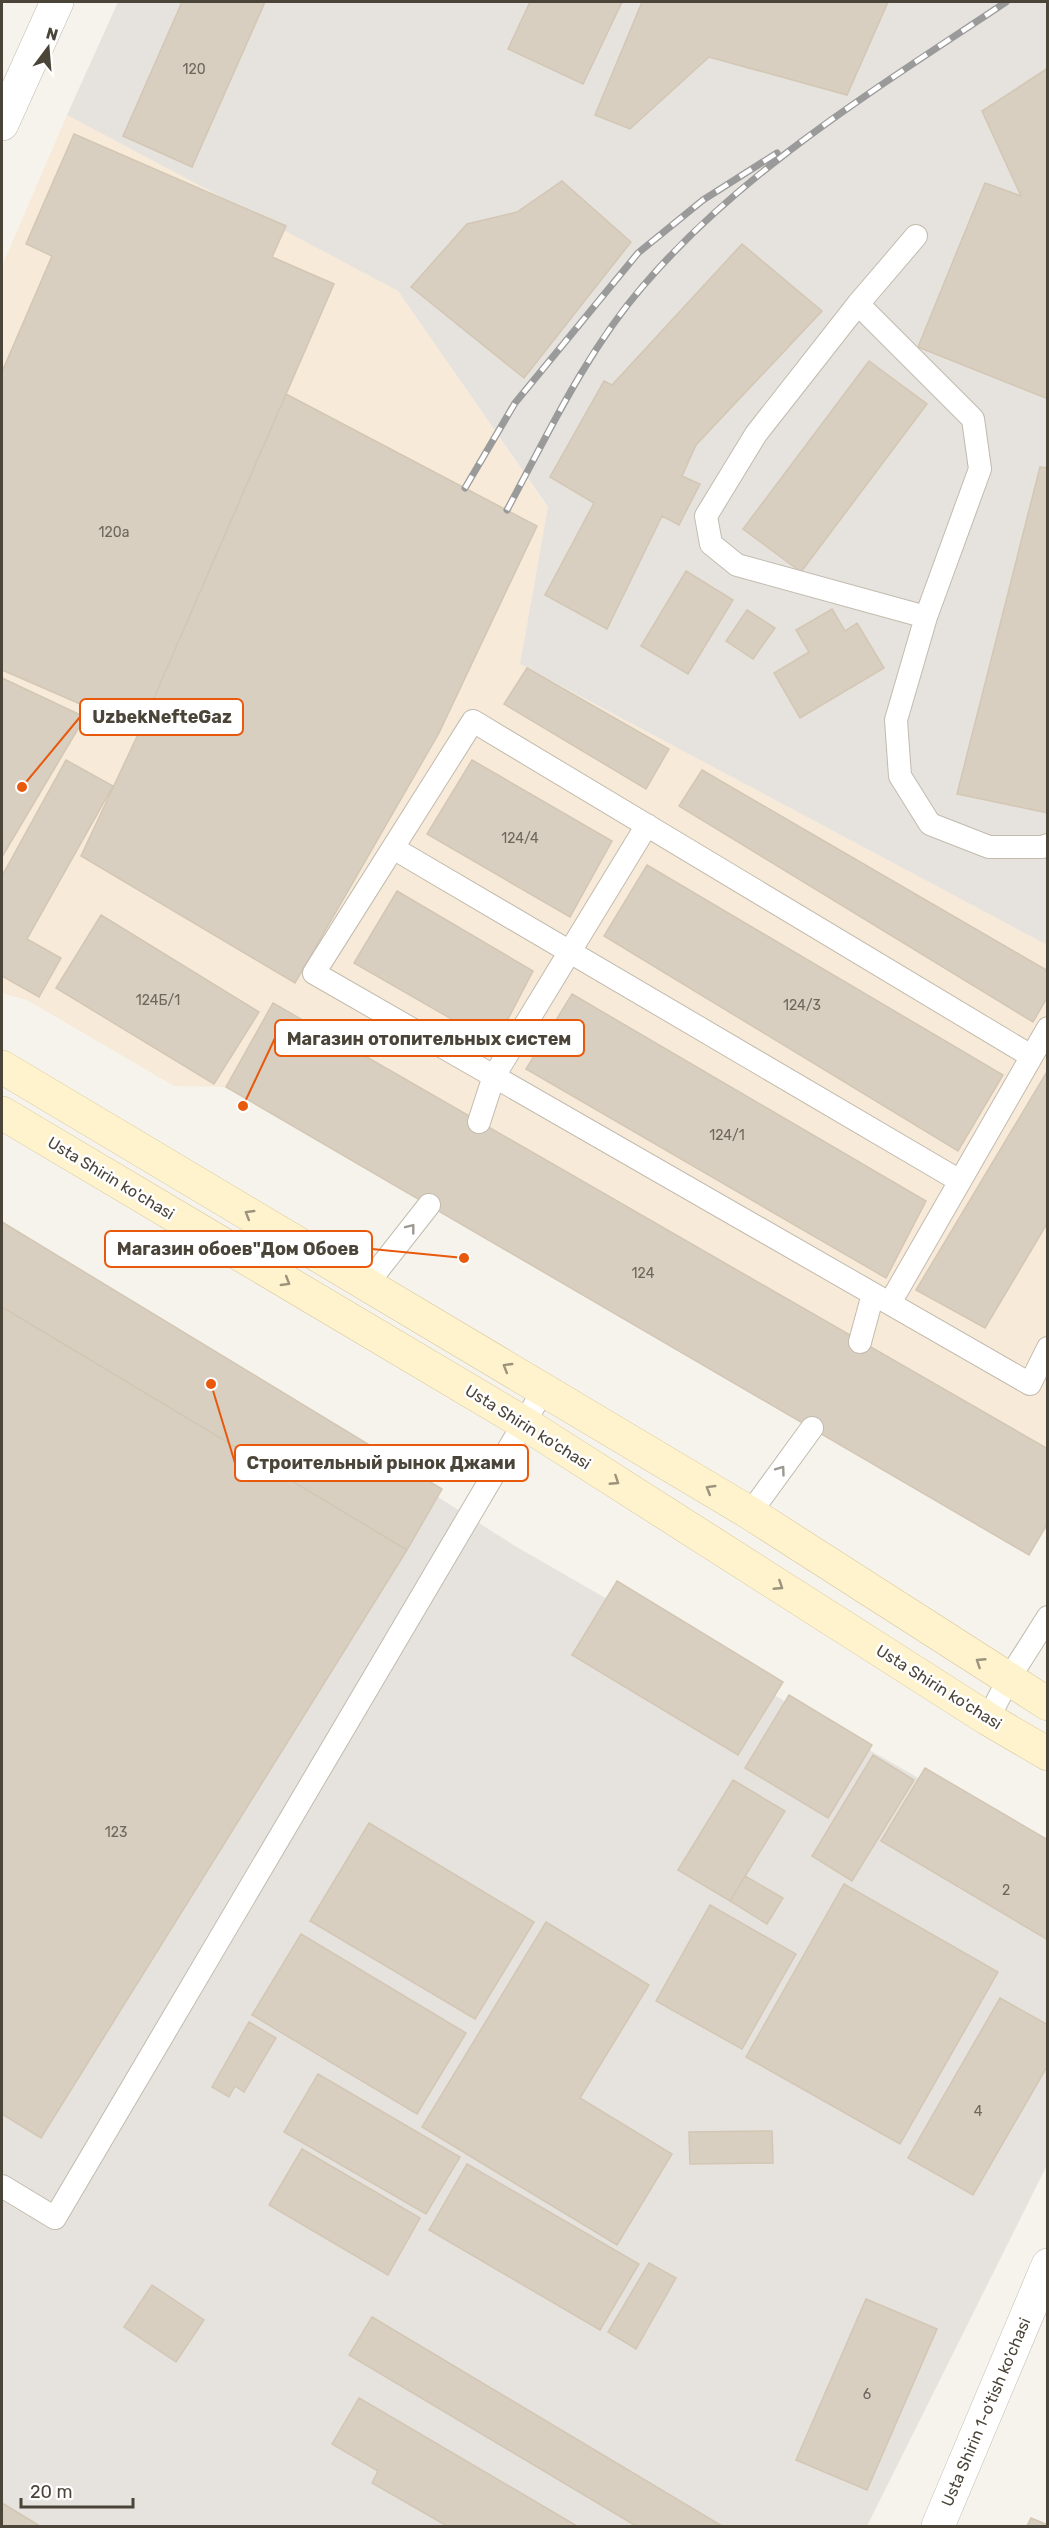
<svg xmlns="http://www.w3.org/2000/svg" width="1049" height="2528" font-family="Rubik,sans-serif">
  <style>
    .commercial { fill: #f7ead8 }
    .industrial { fill: #e6e2dd }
    .building { fill: #d8cfc1; stroke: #d3c7b4; stroke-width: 1.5 }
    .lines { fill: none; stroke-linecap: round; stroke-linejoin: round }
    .lane-casing { stroke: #c2bbae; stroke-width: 24 }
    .street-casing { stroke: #c2bbae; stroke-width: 34 }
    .secondary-casing { stroke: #d6c79b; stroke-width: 34 }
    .lane { stroke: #fff; stroke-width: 22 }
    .street { stroke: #fff; stroke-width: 33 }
    .secondary { stroke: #fff3cd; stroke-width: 33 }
    .rail-casing { stroke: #9a9a9a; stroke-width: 7 }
    .rail { stroke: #fff; stroke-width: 4.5; stroke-dasharray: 14; stroke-linecap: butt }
    .oneway { stroke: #9c937c }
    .oneway2 { stroke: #9c9892 }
    .labels { text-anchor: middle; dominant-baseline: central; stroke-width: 5; stroke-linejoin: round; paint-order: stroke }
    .number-label { font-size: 14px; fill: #6e675b }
    .street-label { font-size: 16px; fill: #4b4439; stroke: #fff }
    .leader { fill: none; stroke: #e8590c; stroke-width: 2 }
    .callout-dot { fill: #e8590c; stroke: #fff; stroke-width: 2 }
    .callout { fill: #fff; stroke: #e8590c; stroke-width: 2 }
    .callout-label { font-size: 18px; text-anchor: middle; font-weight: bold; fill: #4b4439 }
  </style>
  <rect width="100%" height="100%" fill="#f6f3ec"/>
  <path class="commercial" d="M67,115L398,291L548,508L520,664L1047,945V1523L790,1416L226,1087L174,1086L27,1000L2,993V266Z"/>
  <path class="industrial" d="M118,2H1047V945L520,664L548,507L398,291L67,115Z
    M2,1307L407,1550L438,1497L515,1546L1047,1852V2165L867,2526H2Z"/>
  <path class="building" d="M182,2H265L192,167L123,136Z
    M530,2H622L583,84L508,49Z
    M642,2H888L847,95L709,57L630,129L595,115Z
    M1048,68V399L918,347L985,183L1021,196L982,111Z
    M74,134L286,226L272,257L334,284L140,730L2,670V372L52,256L26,244Z
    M562,181L631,242L524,378L411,287L467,224L517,212Z
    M742,244L822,311L696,445L682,476L700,484L679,525L662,516L607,629L545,595L594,503L550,477L604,381L612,385Z
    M869,361L927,404L801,572L743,529Z
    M286,394L537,526L439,733L295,983L81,856L140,730Z
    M1040,467L1048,468V813L957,794Z
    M686,571L733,600L688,674L641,646Z
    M832,609L845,631L857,623L884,668L800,718L774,673L809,652L796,630Z
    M747,610L775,628L753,659L726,641Z
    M527,668L669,749L646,789L504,704Z
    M2,678L85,717L2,857Z
    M66,760L113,786L27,939L61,958L39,997L2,976V876Z
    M472,760L612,841L570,917L427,834Z
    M702,770L1048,971V996L1033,1022L679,806Z
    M647,865L1003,1075L958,1151L604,936Z
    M397,891L533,971L495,1044L354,963Z
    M101,915L259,1012L214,1084L56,988Z
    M572,994L926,1201L886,1278L526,1069Z
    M273,1003L1048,1449V1523L1029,1555L226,1087Z
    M1048,1070V1222L985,1328L916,1290Z
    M2,1222L442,1489L407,1550L2,1307Z
    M2,1307L407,1550L41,2138L2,2114Z
    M617,1581L783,1682L738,1755L572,1655Z
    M789,1695L872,1745L828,1818L745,1768Z
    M873,1755L914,1780L852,1881L812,1856Z
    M925,1768L1048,1840V1940L881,1841Z
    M733,1780L785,1811L730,1901L678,1870Z
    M369,1823L534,1922L475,2019L310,1921Z
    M745,1876L783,1898L767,1924L730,1901Z
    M844,1884L998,1972L900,2144L746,2057Z
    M710,1905L796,1954L742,2049L656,2001Z
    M546,1922L649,1985L580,2098L672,2154L617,2245L422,2127Z
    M301,1934L466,2033L417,2114L252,2015Z
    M1000,1998L1048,2025V2065L973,2195L908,2158Z
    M249,2022L276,2038L244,2092L235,2086L229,2097L212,2087Z
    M318,2074L460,2157L426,2214L284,2132Z
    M772,2131L773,2163L690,2164L689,2132Z
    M302,2149L420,2218L388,2275L269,2205Z
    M467,2164L639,2264L600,2330L429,2230Z
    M649,2263L676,2278L636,2349L608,2332Z
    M152,2285L204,2320L176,2362L124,2327Z
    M866,2299L937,2329L867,2490L796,2460Z
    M372,2317L722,2526H636L349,2355Z
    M359,2398L577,2526H447L372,2483L378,2471L332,2444Z
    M2,2503L40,2526H2Z
    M1031,2518L1048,2525V2526H1027Z"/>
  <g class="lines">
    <g class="lane-casing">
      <path id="lane" d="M916,236L858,304L756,434L706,516L711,544L737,565L926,617
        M858,304L973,419L980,469L926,617L896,720L900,776L930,824L989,847H1042L1048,845
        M393,848L960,1181
        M1031,1056L473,721L314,973L1030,1384L1048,1348
        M479,1122L494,1076L647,825
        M367,1284L429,1205
        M890,1303L1048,1028
        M860,1342L873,1294
        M750,1513L812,1428
        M988,1719L1008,1680L1048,1617
        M2,2186L55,2218L544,1389"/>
    </g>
    <g class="street-casing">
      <path id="street" d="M2,124L57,2
        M938,2526L1048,2265"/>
    </g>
    <g class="secondary-casing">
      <path id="secondary" d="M2,1067L750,1513L1048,1704
        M2,1113L524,1423L988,1719L1048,1754"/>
    </g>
    <use href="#lane" class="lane"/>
    <use href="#street" class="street"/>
    <use href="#secondary" class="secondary"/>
    <g class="rail-casing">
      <path id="rail" d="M465,488L515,403L638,253L703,200L777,153
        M507,510C548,434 586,352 643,286C743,169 879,87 1006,2"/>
    </g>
    <use href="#rail" class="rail"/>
  </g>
  <defs><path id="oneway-chevron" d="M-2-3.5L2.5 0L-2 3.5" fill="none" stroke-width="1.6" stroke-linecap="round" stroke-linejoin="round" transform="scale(1.5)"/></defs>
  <g class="oneway">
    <use href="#oneway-chevron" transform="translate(249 1214) rotate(-149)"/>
    <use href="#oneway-chevron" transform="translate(286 1282) rotate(31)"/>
    <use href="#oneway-chevron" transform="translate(507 1367) rotate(-149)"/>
    <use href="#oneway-chevron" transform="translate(615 1481) rotate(33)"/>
    <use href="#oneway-chevron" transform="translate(710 1489) rotate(-149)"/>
    <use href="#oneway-chevron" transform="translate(779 1586) rotate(33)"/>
    <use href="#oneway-chevron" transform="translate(980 1662) rotate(-147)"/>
  </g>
  <g class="oneway2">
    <use href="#oneway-chevron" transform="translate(411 1228) rotate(-52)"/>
    <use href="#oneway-chevron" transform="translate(781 1470) rotate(-54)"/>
  </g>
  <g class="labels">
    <g class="number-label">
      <text x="194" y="69">120</text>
      <text x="114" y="532">120a</text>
      <text x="520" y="838">124/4</text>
      <text x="158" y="1000">124Б/1</text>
      <text x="802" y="1005">124/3</text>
      <text x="727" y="1135">124/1</text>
      <text x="643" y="1273">124</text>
      <text x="116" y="1832">123</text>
      <text x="1006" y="1890">2</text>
      <text x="978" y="2111">4</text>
      <text x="867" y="2394">6</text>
    </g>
    <g class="street-label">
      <text transform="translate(111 1178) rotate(31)">Usta Shirin ko'chasi</text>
      <text transform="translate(528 1427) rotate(32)">Usta Shirin ko'chasi</text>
      <text transform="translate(939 1687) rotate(32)">Usta Shirin ko'chasi</text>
      <text transform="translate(986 2412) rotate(-67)">Usta Shirin 1-o'tish ko'chasi</text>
    </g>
  </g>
  <path class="leader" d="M22 787L80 717M243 1106L275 1038M464 1258L372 1249M211 1384L235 1463"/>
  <g class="callout-dot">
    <circle cx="22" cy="787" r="6"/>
    <circle cx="243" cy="1106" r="6"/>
    <circle cx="464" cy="1258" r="6"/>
    <circle cx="211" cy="1384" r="6"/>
  </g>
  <g class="callout">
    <rect x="80" y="699" width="163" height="36" rx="6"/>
    <rect x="275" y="1020" width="309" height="36" rx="6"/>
    <rect x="105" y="1231" width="267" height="36" rx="6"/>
    <rect x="235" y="1445" width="293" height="36" rx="6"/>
  </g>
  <g class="callout-label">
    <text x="162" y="723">UzbekNefteGaz</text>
    <text x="429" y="1045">Магазин отопительных систем</text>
    <text x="238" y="1255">Магазин обоев"Дом Обоев</text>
    <text x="381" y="1469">Строительный рынок Джами</text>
  </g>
  <rect width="1049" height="2528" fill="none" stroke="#4b4439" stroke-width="6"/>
  <g transform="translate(48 48) rotate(16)" stroke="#ffffff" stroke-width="4.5" paint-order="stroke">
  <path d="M0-4.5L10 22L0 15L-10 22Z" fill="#4b4439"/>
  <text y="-9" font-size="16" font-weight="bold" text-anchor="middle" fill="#4b4439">N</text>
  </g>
  <path d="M21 2498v9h112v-9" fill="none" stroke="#4b4439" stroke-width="3"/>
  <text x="30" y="2498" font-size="18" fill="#4b4439" stroke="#ffffff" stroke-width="4.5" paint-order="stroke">20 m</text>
</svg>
